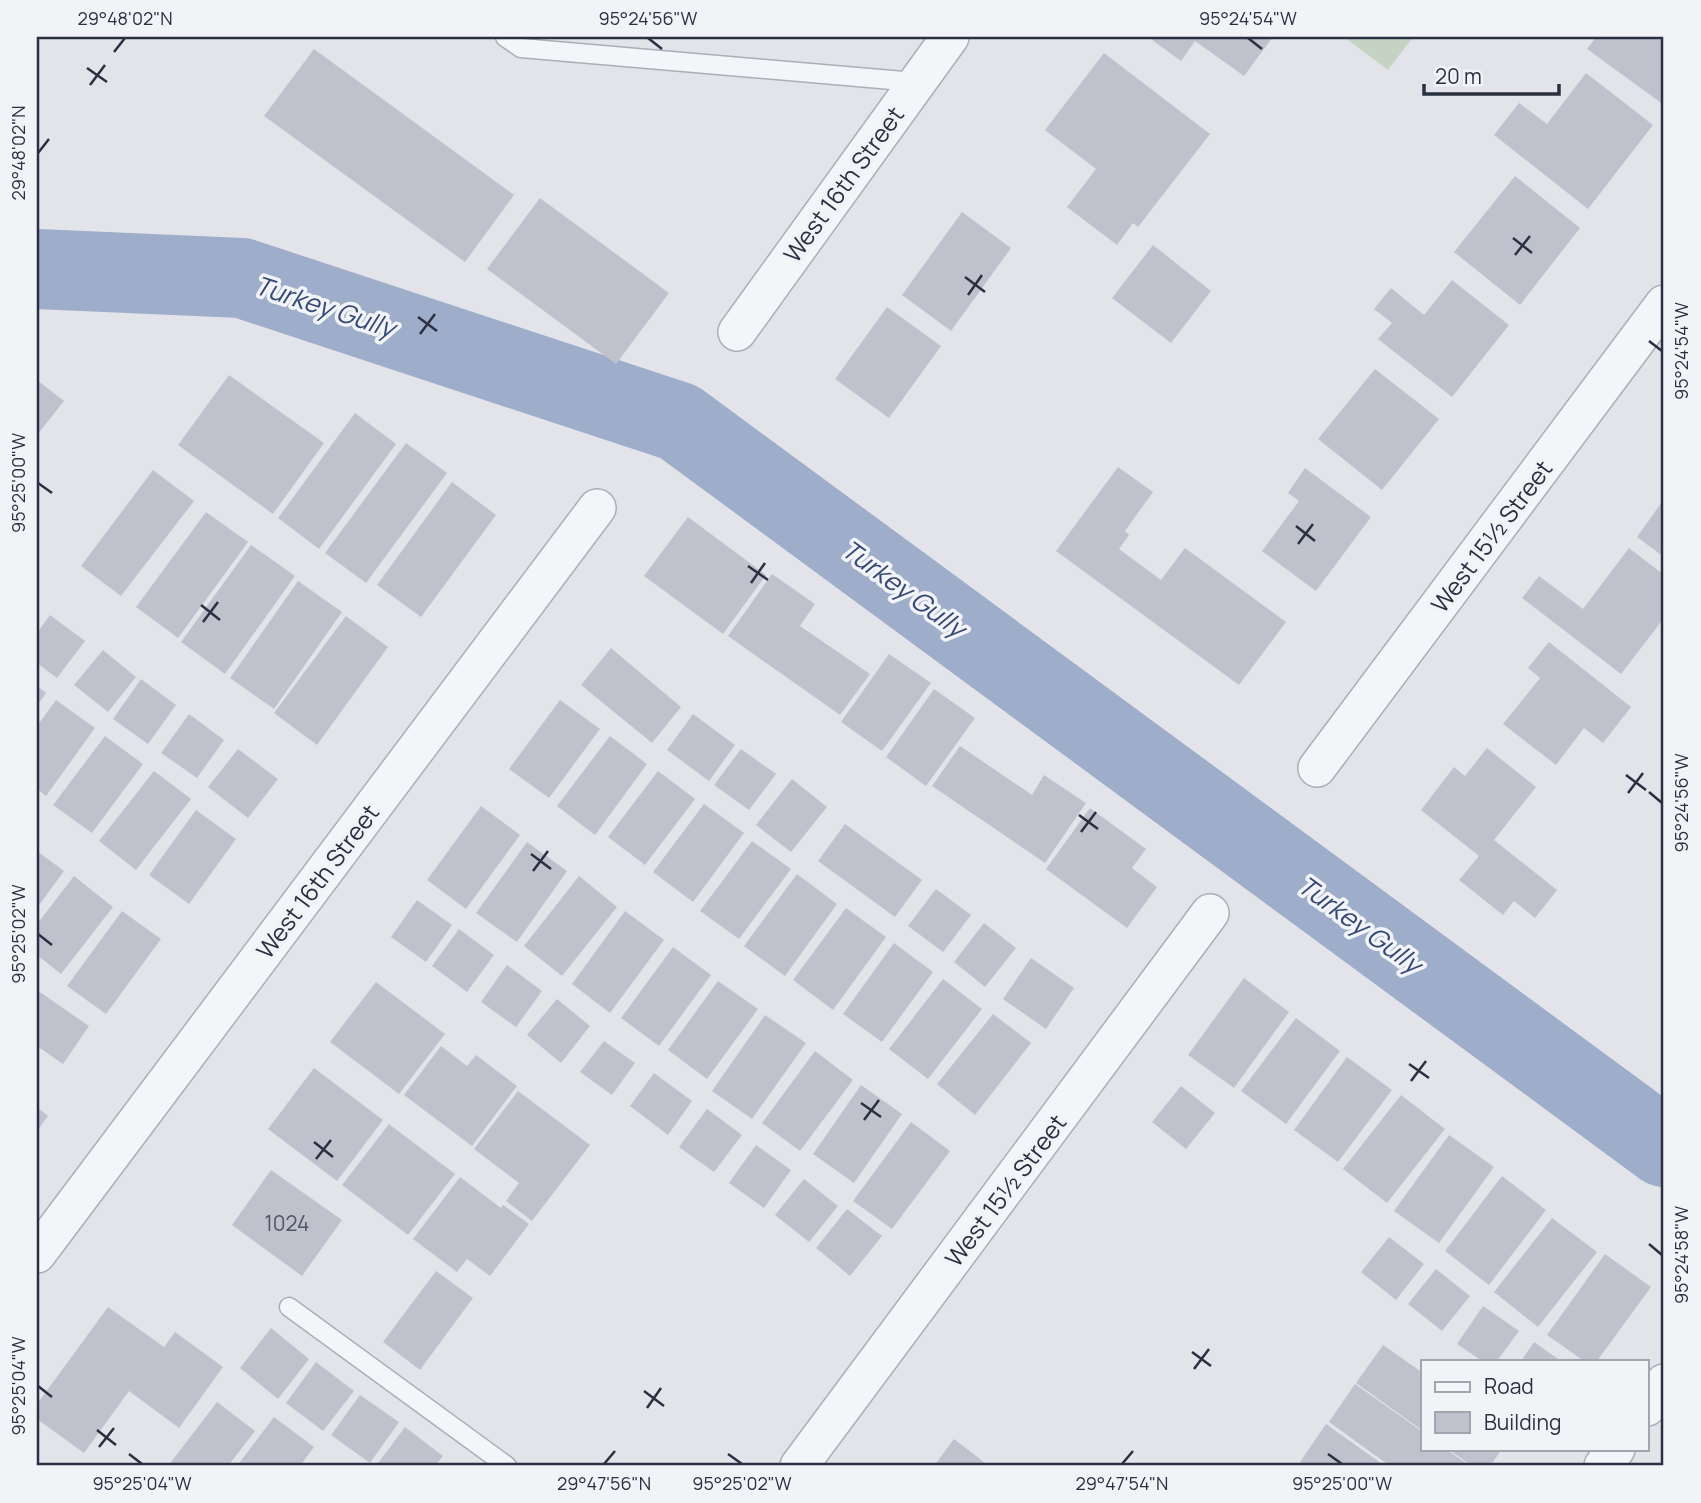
<svg xmlns="http://www.w3.org/2000/svg" width="1701" height="1503" font-family="Manrope,sans-serif">
  <style>
    .green { fill: #c5d3c3 }
    .lines { fill: none; stroke-linecap: round; stroke-linejoin: round }
    .river { stroke: #9eadc9; stroke-width: 80 }
    .building { fill: #bfc2cc }
    .lane-casing { stroke: #abaeb7; stroke-width: 21 }
    .street-casing { stroke: #abaeb7; stroke-width: 40 }
    .lane { stroke: #f4f5f8; stroke-width: 18 }
    .street { stroke: #f4f5f8; stroke-width: 37 }
    .ticks { fill: none; stroke: #2a3041; stroke-width: 2.5 }
    .labels { text-anchor: middle; dominant-baseline: central; stroke-width: 7; stroke-linejoin: round; paint-order: stroke }
    .number-label { font-size: 21px; fill: #4f5464 }
    .street-label { font-size: 24px; fill: #2a3041; stroke: #f1f3f7 }
    .water-label { font-size: 26px; font-style: italic; fill: #354974; stroke: #f1f3f7 }
    .neatline { fill: none; stroke: #2a3041; stroke-width: 2.5 }
    .ticks-label { font-size: 18px; text-anchor: middle; fill: #2a3041 }
  </style>
  <rect width="100%" height="100%" fill="#e2e4ea"/>
  <path class="green" d="M1344,37H1413L1388,70Z"/>
  <g class="lines">
    <path class="river" d="M37,269L242,278L679,422L1664,1147"/>
  </g>
  <path class="building" d="M1148,37H1273L1244,76L1195,41L1181,61Z
    M1596,37H1664V105L1587,49Z
    M314,49L514,195L465,262L264,116Z
    M1104,53L1210,134L1138,227L1133,223L1117,245L1067,207L1096,169L1045,130Z
    M1586,73L1653,125L1588,209L1494,135L1519,103L1547,124Z
    M1515,176L1580,228L1520,305L1454,252Z
    M540,198L669,293L616,364L487,269Z
    M962,212L1011,248L951,331L902,295Z
    M1153,245L1211,291L1171,343L1112,298Z
    M1452,280L1509,325L1452,397L1378,339L1392,323L1374,309L1391,288L1424,315Z
    M887,307L941,346L889,418L835,379Z
    M1375,369L1439,419L1382,490L1318,439Z
    M229,375L324,443L273,514L178,445Z
    M37,380L64,401L37,435Z
    M355,413L396,444L319,549L278,518Z
    M406,443L447,473L366,583L325,553Z
    M1118,467L1153,492L1125,531L1129,535L1119,549L1161,580L1185,548L1286,622L1239,685L1056,551Z
    M1305,468L1371,517L1316,591L1262,551L1299,501L1288,493Z
    M153,470L194,501L121,596L81,566Z
    M452,482L496,515L421,617L377,585Z
    M1664,499V557L1637,537Z
    M206,512L248,542L178,638L136,607Z
    M688,517L766,575L723,634L644,576Z
    M251,545L295,576L225,674L181,642Z
    M1629,548L1664,575V618L1621,674L1522,598L1539,576L1583,609Z
    M772,574L815,604L800,626L870,674L840,715L728,636Z
    M298,581L342,612L274,709L230,678Z
    M50,615L85,641L57,678L37,663V633Z
    M346,616L388,647L317,745L274,713Z
    M1549,642L1631,707L1603,743L1584,728L1556,765L1503,724L1540,678L1528,668Z
    M611,648L681,707L652,743L581,685Z
    M103,650L136,677L108,712L74,685Z
    M889,654L931,683L882,751L841,722Z
    M141,679L176,705L148,744L113,719Z
    M37,686L46,693L37,706Z
    M934,689L975,718L926,786L886,757Z
    M56,700L95,728L46,796L37,789V726Z
    M560,700L600,729L549,798L509,769Z
    M189,714L224,740L197,778L161,753Z
    M693,714L735,745L709,781L667,750Z
    M105,736L143,764L92,833L53,805Z
    M610,736L647,764L595,835L557,806Z
    M960,746L1032,795L1044,775L1086,803L1045,863L932,786Z
    M1487,748L1536,787L1494,840L1557,890L1535,918L1514,901L1503,915L1459,880L1479,856L1421,810L1454,767L1465,776Z
    M238,749L278,779L248,818L208,787Z
    M741,749L776,774L749,810L714,785Z
    M154,771L191,799L136,870L99,841Z
    M658,771L695,799L645,865L608,837Z
    M792,779L827,807L791,852L756,825Z
    M704,804L744,833L693,902L653,872Z
    M481,806L520,835L466,909L427,880Z
    M1090,808L1146,849L1132,868L1157,887L1127,928L1046,869Z
    M196,810L236,839L189,904L149,875Z
    M845,824L922,880L895,917L818,861Z
    M752,841L791,869L739,939L700,911Z
    M527,842L567,871L517,942L476,913Z
    M37,851L64,871L37,908Z
    M797,874L837,904L785,976L744,946Z
    M74,876L113,907L61,974L37,955V924Z
    M579,876L617,907L562,976L524,946Z
    M936,889L971,915L943,952L908,926Z
    M417,900L452,925L426,962L391,937Z
    M846,908L886,937L833,1010L793,980Z
    M122,911L161,939L106,1014L67,986Z
    M625,911L664,940L610,1013L572,984Z
    M984,923L1016,948L985,987L954,962Z
    M459,929L494,955L467,992L432,966Z
    M894,943L933,972L882,1042L843,1014Z
    M673,947L711,975L659,1046L621,1018Z
    M1031,958L1074,988L1046,1029L1003,999Z
    M507,965L542,991L516,1027L481,1002Z
    M1244,978L1289,1012L1234,1088L1188,1055Z
    M943,979L982,1009L928,1079L889,1049Z
    M718,981L758,1009L707,1079L668,1050Z
    M376,982L445,1034L399,1094L330,1042Z
    M37,990L89,1026L63,1064L37,1046Z
    M557,999L590,1026L561,1063L527,1035Z
    M993,1014L1031,1043L975,1115L937,1084Z
    M765,1015L806,1043L752,1119L712,1091Z
    M1296,1018L1340,1051L1286,1124L1241,1091Z
    M604,1041L635,1063L612,1095L580,1072Z
    M441,1046L467,1066L476,1055L517,1086L472,1146L404,1095Z
    M815,1051L853,1080L800,1151L762,1123Z
    M1347,1057L1392,1090L1338,1162L1294,1130Z
    M314,1068L383,1120L337,1181L268,1129Z
    M654,1073L692,1101L668,1135L630,1106Z
    M861,1085L902,1114L854,1183L813,1154Z
    M1181,1086L1215,1113L1186,1149L1152,1122Z
    M518,1091L590,1145L532,1221L506,1201L519,1183L474,1149Z
    M1401,1095L1445,1129L1387,1203L1343,1169Z
    M37,1107L48,1116L37,1131Z
    M707,1109L742,1135L714,1172L679,1147Z
    M911,1122L950,1151L892,1229L853,1201Z
    M389,1124L455,1174L408,1235L342,1185Z
    M1449,1135L1494,1167L1439,1243L1394,1211Z
    M756,1145L791,1170L764,1208L729,1183Z
    M271,1170L342,1220L302,1276L232,1225Z
    M1502,1176L1546,1210L1489,1285L1445,1251Z
    M460,1177L501,1208L503,1205L529,1224L490,1276L467,1259L457,1272L413,1239Z
    M804,1179L838,1206L809,1242L775,1215Z
    M847,1209L882,1236L850,1276L816,1248Z
    M1552,1218L1597,1252L1538,1327L1494,1292Z
    M1389,1237L1424,1264L1396,1300L1361,1272Z
    M1605,1254L1651,1287L1597,1361H1584L1547,1335Z
    M1436,1269L1470,1296L1442,1331L1408,1304Z
    M436,1271L473,1298L420,1370L383,1342Z
    M1483,1306L1519,1331L1497,1361H1482L1457,1344Z
    M108,1307L164,1347L175,1332L223,1367L179,1428L129,1391L84,1453L37,1419V1404Z
    M271,1328L309,1359L278,1399L240,1368Z
    M1534,1342L1561,1361H1521Z
    M1383,1345L1423,1373V1431L1356,1383Z
    M316,1362L354,1391L323,1431L286,1403Z
    M1355,1384L1423,1432V1449H1446L1470,1466H1390L1329,1422Z
    M360,1395L399,1422L370,1463L331,1435Z
    M217,1402L255,1431L228,1466H168Z
    M274,1417L314,1447L300,1466H237Z
    M1326,1424L1385,1466H1306L1300,1462Z
    M405,1427L443,1456L435,1466H376Z
    M954,1439L989,1466H934Z
    M1448,1449H1502L1490,1466H1472Z"/>
  <g class="lines">
    <g class="lane-casing">
      <path id="lane" d="M505,37L521,48L915,82
        M289,1307L507,1466"/>
    </g>
    <g class="street-casing">
      <path id="street" d="M737,332L950,37
        M1317,768L1664,304
        M37,1254L597,508
        M1647,1407L1664,1383
        M799,1466L1210,913
        M1603,1466L1616,1449"/>
    </g>
    <use href="#lane" class="lane"/>
    <use href="#street" class="street"/>
  </g>
  <path class="ticks" d="M648,38L662,49M1248,38L1262,49M114,52L125,38M87,68L107,82M90,85L105,65M38,153L49,139M1513,238L1532,253M1515,255L1530,236M965,277L985,292M968,295L982,275M418,317L437,331M420,334L435,314M1649,341L1662,351M38,483L52,493M1296,526L1315,541M1298,544L1313,524M748,566L768,580M751,583L765,563M201,605L220,620M203,622L218,602M1626,775L1646,790M1649,792L1662,803M1628,793L1643,773M1079,815L1098,829M1081,832L1096,812M531,854L551,869M533,871L548,851M38,934L52,945M1409,1064L1429,1078M1411,1081L1426,1061M861,1103L881,1117M864,1120L879,1100M314,1142L333,1157M316,1159L331,1140M1649,1244L1662,1255M1192,1352L1211,1366M1194,1369L1209,1349M38,1386L52,1397M644,1391L664,1406M647,1408L661,1388M97,1430L116,1445M99,1447L114,1428M129,1454L142,1464M728,1454L742,1464M1328,1454L1342,1464M604,1464L615,1451M1122,1464L1133,1451"/>
  <g class="labels">
    <g class="number-label">
      <text x="287" y="1223">1024</text>
    </g>
    <g class="street-label">
      <text transform="translate(843 184) rotate(-54)">West 16th Street</text>
      <text transform="translate(1491 536) rotate(-53)">West 15½ Street</text>
      <text transform="translate(317 881) rotate(-53)">West 16th Street</text>
      <text transform="translate(1005 1190) rotate(-53)">West 15½ Street</text>
    </g>
    <g class="water-label">
      <text transform="translate(325 306) rotate(18)">Turkey Gully</text>
      <text transform="translate(904 588) rotate(36)">Turkey Gully</text>
      <text transform="translate(1360 924) rotate(36)">Turkey Gully</text>
    </g>
  </g>
  <rect width="1701" height="1503" fill="none" stroke="#f1f3f7" stroke-width="77"/>
  <rect x="1421" y="1360" width="228" height="91" fill="#f1f3f7" stroke="#a1a5ae" stroke-width="2"/>
  <rect x="1435" y="1382" width="35" height="10" fill="#f4f5f8" stroke="#a1a5ae" stroke-width="2"/>
  <text x="1484" y="1394" font-size="21" fill="#2a3041">Road</text>
  <rect x="1435" y="1412" width="35" height="21" fill="#bfc2cc" stroke="#a1a5ae" stroke-width="2"/>
  <text x="1484" y="1430" font-size="21" fill="#2a3041">Building</text>
  <path d="M1424 84v10h135v-10" fill="none" stroke="#2a3041" stroke-width="3.5"/>
  <text x="1435" y="84" font-size="21" fill="#2a3041" stroke="#f1f3f7" stroke-width="5" paint-order="stroke">20 m</text>
  <rect x="38" y="38" width="1624" height="1426" class="neatline"/>
  <g class="ticks-label">
    <text x="125" y="25">29°48'02"N</text>
    <text x="648" y="25">95°24'56"W</text>
    <text x="1248" y="25">95°24'54"W</text>
    <text transform="translate(19 153) rotate(-90)" y="6">29°48'02"N</text>
    <text transform="translate(1682 351) rotate(-90)" y="6">95°24'54"W</text>
    <text transform="translate(19 483) rotate(-90)" y="6">95°25'00"W</text>
    <text transform="translate(1682 803) rotate(-90)" y="6">95°24'56"W</text>
    <text transform="translate(19 934) rotate(-90)" y="6">95°25'02"W</text>
    <text transform="translate(1682 1255) rotate(-90)" y="6">95°24'58"W</text>
    <text transform="translate(19 1386) rotate(-90)" y="6">95°25'04"W</text>
    <text x="142" y="1490">95°25'04"W</text>
    <text x="604" y="1490">29°47'56"N</text>
    <text x="742" y="1490">95°25'02"W</text>
    <text x="1122" y="1490">29°47'54"N</text>
    <text x="1342" y="1490">95°25'00"W</text>
  </g>
</svg>
